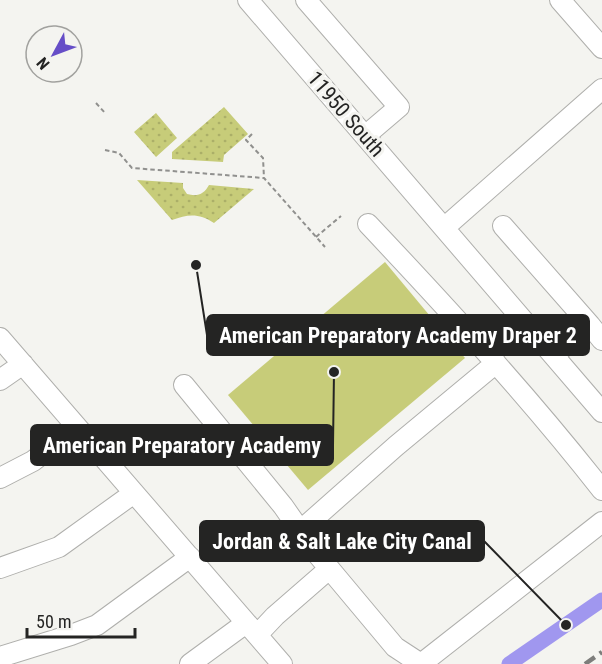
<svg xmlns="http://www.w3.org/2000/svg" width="602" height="664" font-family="'Roboto Condensed',sans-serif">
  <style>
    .grass { fill: url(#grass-dots) }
    .garden { fill: #c7cc79 }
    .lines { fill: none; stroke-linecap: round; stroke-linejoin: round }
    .canal { stroke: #a097ef; stroke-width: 15 }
    .minor-casing { stroke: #afafac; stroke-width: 22 }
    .path { stroke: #90908e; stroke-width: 2; stroke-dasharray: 4.5 3; stroke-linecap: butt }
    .minor { stroke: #fff; stroke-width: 20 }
    .rail { stroke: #7d7d7b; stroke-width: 4.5; stroke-dasharray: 12 6; stroke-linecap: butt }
    .labels { text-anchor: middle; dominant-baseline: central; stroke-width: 6; stroke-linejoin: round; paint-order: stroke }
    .street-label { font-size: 21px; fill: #242423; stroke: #f4f4f0 }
    .leader { fill: none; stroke: #242423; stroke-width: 2 }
    .callout-dot { fill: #242423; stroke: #f4f4f0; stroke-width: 2 }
    .callout { fill: #242423; stroke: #242423; stroke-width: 2 }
    .callout-label { font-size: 22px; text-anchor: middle; font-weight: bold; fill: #fff }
  </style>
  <defs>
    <pattern id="grass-dots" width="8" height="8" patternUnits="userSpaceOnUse" patternTransform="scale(1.5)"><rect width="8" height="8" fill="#c7cc79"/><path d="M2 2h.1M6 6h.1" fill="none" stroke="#abaf68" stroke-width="1.8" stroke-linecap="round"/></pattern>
  </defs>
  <rect width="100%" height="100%" fill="#f4f4f0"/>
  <path class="grass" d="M224,107L248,134L224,155L223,162L172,159V152Z
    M156,113L177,138L156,157L134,132Z
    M137,180L183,183V188L187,194C198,197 204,194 209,185L254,189L214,223C199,213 188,214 172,220Z"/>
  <path class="garden" d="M385,262L465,358L308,490L228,395Z"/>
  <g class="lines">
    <path class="canal" d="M509,664L602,600"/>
    <g class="minor-casing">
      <path id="minor" d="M248,0L602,412
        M306,0L399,107L365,136
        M560,0L602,48
        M368,224C449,310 529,397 602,490
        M503,226L590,325L554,355
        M444,228L602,89
        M590,325L602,340
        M0,338L282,664
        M0,380L23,364
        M184,385L283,506L313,549L395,647L421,664
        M0,478L33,461L77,427
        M300,531L396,446L496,363
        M0,568L59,547L134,493
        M257,635L275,616L329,569
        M0,657L71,635L97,625L190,557
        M190,664L246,623
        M421,664L602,522"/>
    </g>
    <path class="path" d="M96,103L106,114
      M252,134L246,140L263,158L264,178
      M105,150L119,153L132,168L264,178L325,247
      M316,237L341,216"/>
    <use href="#minor" class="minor"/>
    <path class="rail" d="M585,664L602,652"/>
  </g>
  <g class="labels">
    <g class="street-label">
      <text transform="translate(346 114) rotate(49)">11950 South</text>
    </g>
  </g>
  <path class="leader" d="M196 265L207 335M334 372L333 445M566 625L484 541"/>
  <g class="callout-dot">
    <circle cx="196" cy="265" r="6"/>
    <circle cx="334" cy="372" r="6"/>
    <circle cx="566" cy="625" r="6"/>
  </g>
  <g class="callout">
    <rect x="207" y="315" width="382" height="40" rx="6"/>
    <rect x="31" y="425" width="302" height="40" rx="6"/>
    <rect x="200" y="521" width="284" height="40" rx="6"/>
  </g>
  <g class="callout-label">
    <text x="398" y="343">American Preparatory Academy Draper 2</text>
    <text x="182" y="453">American Preparatory Academy</text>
    <text x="342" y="549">Jordan &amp; Salt Lake City Canal</text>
  </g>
  <g transform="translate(54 54) rotate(229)"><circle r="28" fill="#f4f4f0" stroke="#a1a19e" stroke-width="1.5"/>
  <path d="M0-4.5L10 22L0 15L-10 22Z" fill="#664ec7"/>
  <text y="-9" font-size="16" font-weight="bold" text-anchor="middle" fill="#242423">N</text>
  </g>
  <path d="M27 628v9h108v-9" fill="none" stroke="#242423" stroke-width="3"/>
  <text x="36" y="628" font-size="18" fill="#242423" stroke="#f4f4f0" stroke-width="4.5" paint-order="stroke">50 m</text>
</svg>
